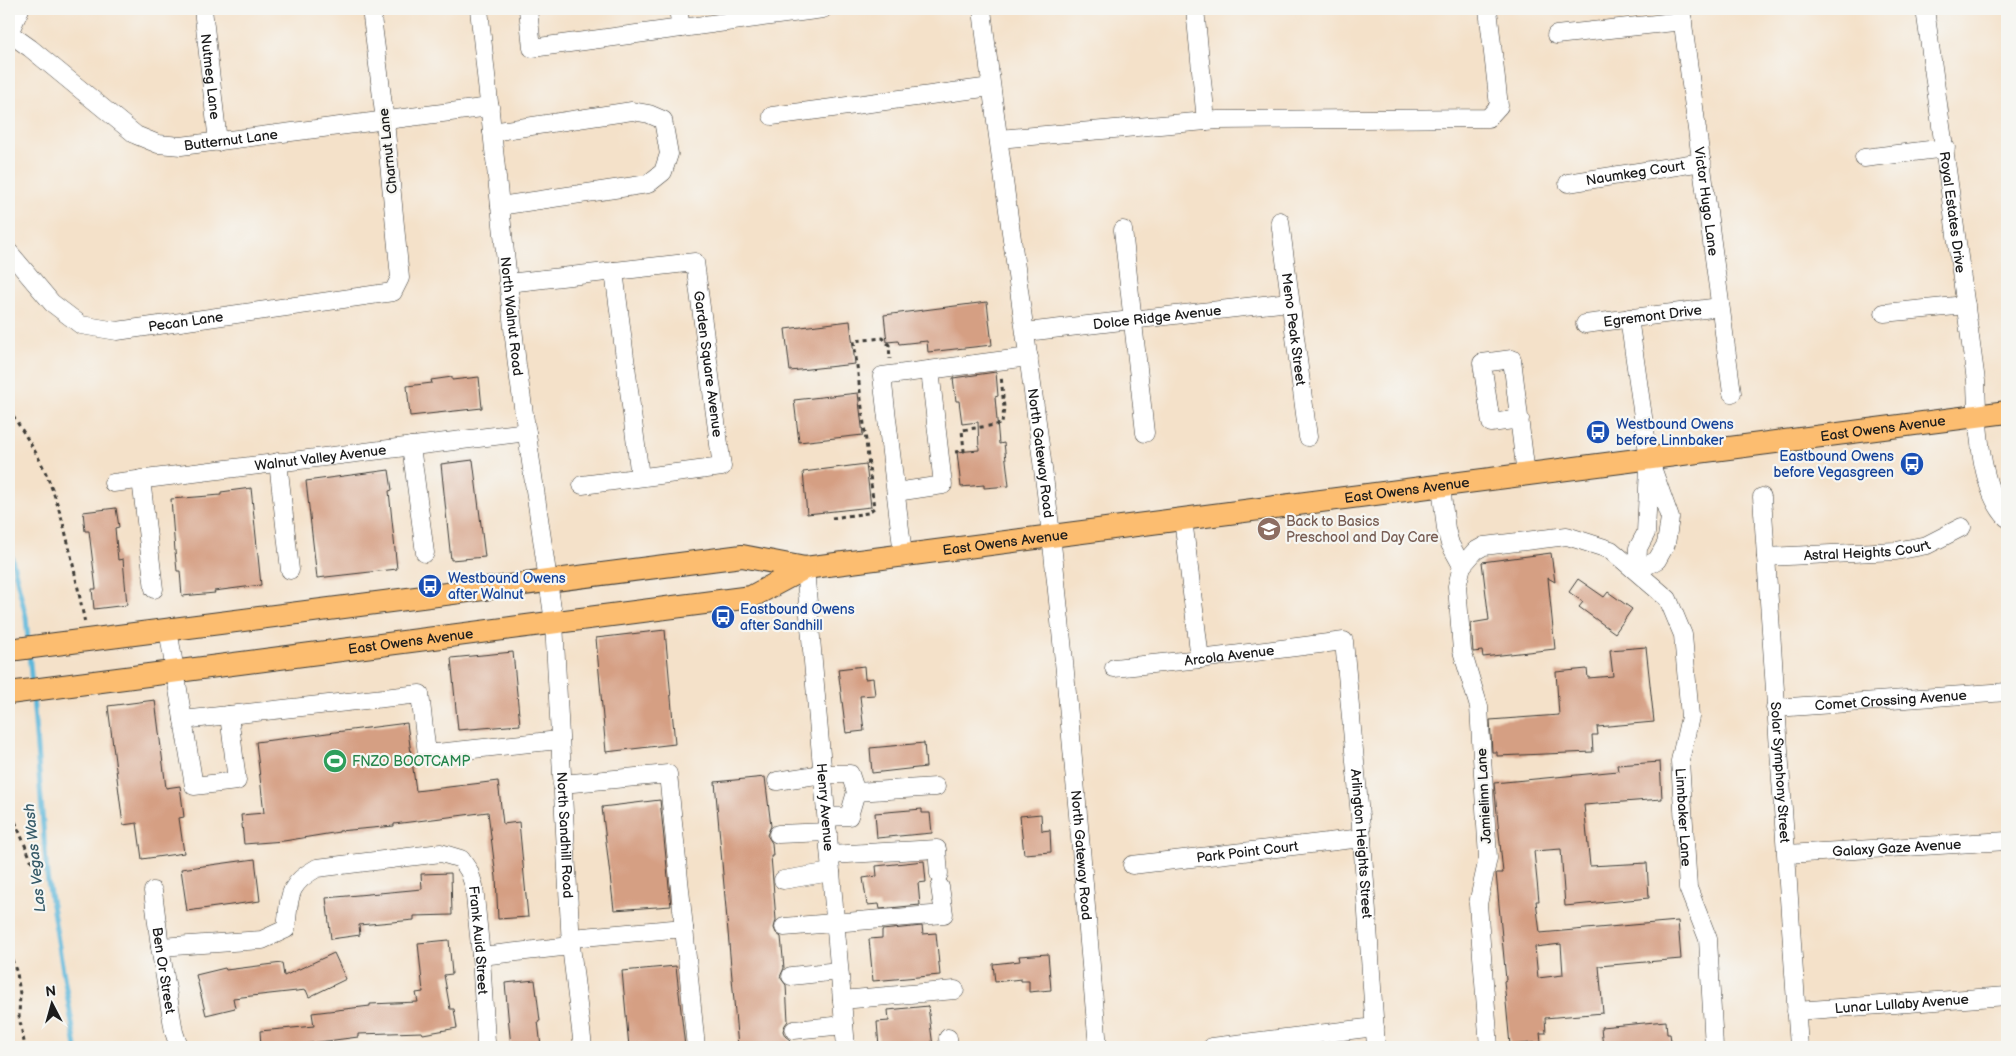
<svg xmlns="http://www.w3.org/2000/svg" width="2016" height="1056" font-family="'Balsamiq Sans',sans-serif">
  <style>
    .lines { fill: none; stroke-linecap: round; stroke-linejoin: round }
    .stream { stroke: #5db7da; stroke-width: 5 }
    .building { fill: #d59f83; fill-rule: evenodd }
    .minor-casing { stroke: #3c3a36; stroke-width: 19 }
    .major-casing { stroke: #3c3a36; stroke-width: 24 }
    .path { stroke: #3c3a36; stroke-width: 3; stroke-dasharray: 4 4; stroke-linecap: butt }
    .minor { stroke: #fff; stroke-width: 18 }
    .major { stroke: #fcbd6f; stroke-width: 22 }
    .labels { text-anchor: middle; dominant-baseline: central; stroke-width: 4.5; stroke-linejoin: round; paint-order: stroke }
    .street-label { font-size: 14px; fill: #1c1c1c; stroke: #f6f6f2 }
    .transit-label { font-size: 14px; fill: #164399; stroke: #f6f6f2; text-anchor: start }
    .education-label { font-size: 14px; fill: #785e54; stroke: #f6f6f2; text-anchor: start }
    .leisure-label { font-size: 14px; fill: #27864d; stroke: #f6f6f2; text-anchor: start }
    .water-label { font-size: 15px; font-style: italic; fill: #365a68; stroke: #f6f6f2 }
  </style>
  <rect width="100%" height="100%" fill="#f6f6f2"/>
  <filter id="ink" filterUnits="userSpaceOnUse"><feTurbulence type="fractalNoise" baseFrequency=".02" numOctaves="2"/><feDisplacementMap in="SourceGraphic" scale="10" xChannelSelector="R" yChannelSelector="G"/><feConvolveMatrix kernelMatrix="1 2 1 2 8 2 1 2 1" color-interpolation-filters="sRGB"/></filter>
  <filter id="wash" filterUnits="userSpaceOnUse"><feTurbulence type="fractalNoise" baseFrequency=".0096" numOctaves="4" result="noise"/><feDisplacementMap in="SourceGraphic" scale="20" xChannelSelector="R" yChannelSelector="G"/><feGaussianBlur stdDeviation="1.12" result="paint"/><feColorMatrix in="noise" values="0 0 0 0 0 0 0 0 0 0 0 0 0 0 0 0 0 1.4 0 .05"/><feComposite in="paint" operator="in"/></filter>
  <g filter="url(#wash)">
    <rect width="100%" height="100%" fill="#f4e1c9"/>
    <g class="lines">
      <path class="stream" d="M9,546L26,617L28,641
        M29,652L32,686
        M33,697L47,876L76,1047"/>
    </g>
    <g id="blocks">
      <path class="building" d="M987,302L992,345L928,352L927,341L899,344L898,341L887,342L884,315Z
        M850,321L855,364L790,371L785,329Z
        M996,372L998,396L995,397L999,444L1004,443L1009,486L984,488V485L961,487L957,452L979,450L978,422L962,424L959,401H956L953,378Z
        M452,377V380L479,377L482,408L410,416L407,386L432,383L431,380Z
        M858,393L863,435L799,442L794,400Z
        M473,460L485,557L451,560L441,464Z
        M866,464L871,507L807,514L803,472Z
        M389,470L392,490L389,491L397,569L317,578L306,481Z
        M251,488L261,585L214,591L215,593L182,596L180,571H177L175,551L171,499L221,495V492Z
        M116,508L119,527L115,528L118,560L123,559L127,605L94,609L92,589H96L89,531H85L83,512Z
        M1551,553L1555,582L1548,578L1555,649L1483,657L1482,651L1473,652L1471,623L1489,620L1482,562Z
        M1578,579L1604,597L1608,592L1632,609L1615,633L1579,607L1583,602L1569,592Z
        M665,630L675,744L606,752L596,638Z
        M1646,647L1654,722L1597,727L1598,735H1592L1593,752L1497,756V752H1492L1490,720L1559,715L1556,672L1587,669L1588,678L1613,676L1610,650Z
        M513,652L520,725L458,730L451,658Z
        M864,666L865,679L873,678L875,695L860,696L864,731L846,733L838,669Z
        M155,700L166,788L180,786L184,817L179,818L184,853L142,859L137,823L123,825L108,706Z
        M407,723L416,791L498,781L503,824L519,822L528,917L498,919L496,877L488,812L394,824V826L339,831V832L284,841L244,844L241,815L264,813L256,742Z
        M924,743L926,767L872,773L870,748Z
        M1660,762L1662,799L1584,805L1590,866L1647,863L1649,898L1565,906L1561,849L1534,851L1539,901H1536L1540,933L1678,921L1681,959L1599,966L1603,1013L1545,1018L1546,1033H1540L1541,1042L1510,1045L1504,981L1506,980L1496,873H1503L1494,783L1618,771L1617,765ZM1561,944L1563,975L1538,978L1535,947Z
        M765,777L771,826L767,835L772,843L773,856H771L776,920L774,928L776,933L781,937L784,968L780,977L786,985L788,1021L785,1025L783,1031L785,1036L790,1040V1047H738L715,782Z
        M660,800L671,906L614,910L602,807Z
        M922,809V813H930L932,833L877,838L875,813Z
        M1041,814L1042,831L1050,830L1051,852L1024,854L1020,816Z
        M255,859L260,901L187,911L181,869Z
        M924,861L926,882L918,883L920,905L880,909L879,904L867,905L863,878L877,876L876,866Z
        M451,873L452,915L414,916V920L359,925L360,935L331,939L326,898L422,889L421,874Z
        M922,926L923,934L936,933L940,975L873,981L869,939L882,938V930Z
        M449,940L452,974L444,975L450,1009H454L457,1028L423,1034L422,1032L358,1034V1037L304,1044V1047H261L260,1031L314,1026L312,1013L370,1006V1004L418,1002L416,993L423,992L418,943Z
        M334,953L346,979L309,997L306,990L233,998L235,1008L206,1015L196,975L225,968L226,970L282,963L284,976Z
        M1048,954L1051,990L1029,992V981H1021V979L995,982L993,964L1020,961L1019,956Z
        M676,966L685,1047H629L622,971Z
        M535,980L540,1021H538L541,1047H511L505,983Z
        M928,1006L933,1047H879L877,1022L889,1021L888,1010Z
        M1666,1021L1667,1034H1670L1672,1047H1603L1601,1027Z"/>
    </g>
  </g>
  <g filter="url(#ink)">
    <use href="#blocks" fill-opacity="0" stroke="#3c3a36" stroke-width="1"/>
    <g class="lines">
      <g class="minor-casing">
        <g id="minor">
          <path id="s1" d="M203,9L218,142"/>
          <path id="s2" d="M479,9L517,365L554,622L571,946L583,1047"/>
          <path d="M528,9L532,48L823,9"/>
          <path d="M678,9L681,28"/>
          <path id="s3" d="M982,9C1002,184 1031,359 1051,535C1070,705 1083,876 1098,1047"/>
          <path d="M1195,9L1206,121"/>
          <path id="s4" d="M1681,9L1732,393"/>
          <path id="s5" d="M1925,9L1976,381C1977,419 1979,490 2007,518"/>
          <path id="s6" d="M9,33L30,48L136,135L158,144L181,146L490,107"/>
          <path d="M9,33L20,9"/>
          <path d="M1556,35L1683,21"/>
          <path d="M772,116L991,87"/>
          <path d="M492,132L632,111L649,114L663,120L669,154L663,172L648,184L500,206"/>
          <path d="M999,139L1218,120L1488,118L1499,106L1488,9"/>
          <path d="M1864,158L1946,148"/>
          <path id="s7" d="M1568,183L1702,162"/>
          <path id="s8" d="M1280,221L1308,437"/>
          <path d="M1123,230L1145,433"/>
          <path id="s9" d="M9,252L52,303L81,325L117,331L393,292L400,278L385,121L371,9"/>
          <path d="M614,271L640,477"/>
          <path id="s10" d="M508,283L695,262L722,467L582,485"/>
          <path d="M1884,313L1966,305"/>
          <path d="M1629,318L1649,459L1670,518L1666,544L1657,560L1637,571"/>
          <path id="s11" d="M1585,324L1720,307"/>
          <path id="s12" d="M1026,332L1289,302"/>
          <path d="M1520,419L1491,423L1482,363L1512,359L1526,475"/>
          <path d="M411,446L425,553"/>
          <path d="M278,462L290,570"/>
          <path d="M141,479L154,589"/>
          <path id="s13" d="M113,483L527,432"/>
          <path d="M1441,486L1446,529L1450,544L1462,566"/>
          <path d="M896,492L943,485L930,370"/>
          <path id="s14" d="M1762,497L1799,1047"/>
          <path d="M1183,519L1200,659"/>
          <path d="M903,555L882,376L1029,357"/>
          <path id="s15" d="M1766,557L1896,551L1927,545L1962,527"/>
          <path id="s16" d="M805,568L846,1047"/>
          <path d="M1637,571L1638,548L1646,533L1649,466"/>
          <path d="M168,629L194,786L237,781L229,715"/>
          <path id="s17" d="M1114,668L1200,659L1344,641L1362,838L1376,1047"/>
          <path id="s18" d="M1775,708L2007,692"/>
          <path d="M183,720L420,694L427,754L559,740"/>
          <path d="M777,781L823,774H850L856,792L849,816L827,817"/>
          <path d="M562,784L668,774L684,928"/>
          <path d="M856,792L936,787"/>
          <path d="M778,834L828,832"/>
          <path id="s19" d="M1787,854L2007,841"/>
          <path d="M830,855L937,849L939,874"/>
          <path id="s20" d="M1132,865L1362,838"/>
          <path d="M783,880L831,872"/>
          <path id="s21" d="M153,891L160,947L174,1032L179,1047"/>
          <path d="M784,927L944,914L940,887"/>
          <path d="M572,938L684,928L696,1047"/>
          <path id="s22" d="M160,947L262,940L286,929C290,897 286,885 317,868L441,853L461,859L469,871L474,886L481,956L486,1042L485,1047"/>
          <path d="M481,956L571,946"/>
          <path d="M791,976L839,971"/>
          <path d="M842,1000L955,990"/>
          <path id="s23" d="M1796,1011L2007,996"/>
          <path d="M794,1030L844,1025"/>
          <path d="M948,1038L949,1047"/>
          <path d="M1212,1047L1375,1027"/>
          <path id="s24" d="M1489,1047L1478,904L1488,858L1479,707L1462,651L1457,586L1462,566L1475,551L1484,546L1567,536L1611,550L1668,599L1683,635L1690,717L1680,761L1688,888L1708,939L1714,1047"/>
        </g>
      </g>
      <g class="major-casing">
        <g id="major">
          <path id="s25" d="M9,650L742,556L805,568L2007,412"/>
          <path id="s26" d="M9,693L751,597L805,568"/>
        </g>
      </g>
      <path class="path" d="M9,409C18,424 28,439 37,455C63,503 74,570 85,623
        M955,452L964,451L962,430L1002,424L1004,408L1001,375
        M832,518L868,513L874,508L854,341L883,338L889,345L890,359
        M9,807L32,862
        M9,952L17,973L20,994L19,1016L25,1047"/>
      <use href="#minor" class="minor"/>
      <use href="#major" class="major"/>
    </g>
  </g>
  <defs>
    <g id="bus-disc" transform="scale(1.25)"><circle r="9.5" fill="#1a4fb4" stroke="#f6f6f2"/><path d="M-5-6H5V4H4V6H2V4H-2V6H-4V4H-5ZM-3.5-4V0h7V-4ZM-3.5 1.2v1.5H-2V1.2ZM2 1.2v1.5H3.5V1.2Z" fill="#fff"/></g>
    <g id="school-disc" transform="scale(1.25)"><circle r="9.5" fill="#8d6e63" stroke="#f6f6f2"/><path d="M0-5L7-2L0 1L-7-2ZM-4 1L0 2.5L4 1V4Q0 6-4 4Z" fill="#fff"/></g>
    <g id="stadium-disc" transform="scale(1.25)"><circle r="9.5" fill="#2e9e5b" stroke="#f6f6f2"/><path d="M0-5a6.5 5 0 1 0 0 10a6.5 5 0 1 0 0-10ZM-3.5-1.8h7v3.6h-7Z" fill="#fff"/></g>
  </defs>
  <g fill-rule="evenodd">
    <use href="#bus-disc" x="1598" y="432"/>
    <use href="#bus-disc" x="1912" y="464"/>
    <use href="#school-disc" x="1269" y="529"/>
    <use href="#bus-disc" x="430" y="586"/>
    <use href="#bus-disc" x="723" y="617"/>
    <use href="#stadium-disc" x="335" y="761"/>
  </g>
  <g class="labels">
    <g class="street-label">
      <text stroke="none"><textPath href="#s1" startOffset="68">Nutmeg Lane</textPath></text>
      <text stroke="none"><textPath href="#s6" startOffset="260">Butternut Lane</textPath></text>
      <text transform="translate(388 151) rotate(-96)">Charnut Lane</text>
      <text stroke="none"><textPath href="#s7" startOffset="68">Naumkeg Court</textPath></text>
      <text stroke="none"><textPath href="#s4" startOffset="194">Victor Hugo Lane</textPath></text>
      <text stroke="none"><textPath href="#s5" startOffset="205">Royal Estates Drive</textPath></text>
      <text stroke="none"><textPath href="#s11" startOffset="68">Egremont Drive</textPath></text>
      <text stroke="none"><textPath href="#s2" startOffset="309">North Walnut Road</textPath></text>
      <text stroke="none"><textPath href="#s12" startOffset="132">Dolce Ridge Avenue</textPath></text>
      <text stroke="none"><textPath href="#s9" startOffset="209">Pecan Lane</textPath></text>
      <text stroke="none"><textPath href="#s8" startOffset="109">Meno Peak Street</textPath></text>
      <text stroke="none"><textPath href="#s10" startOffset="291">Garden Square Avenue</textPath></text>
      <text stroke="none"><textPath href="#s25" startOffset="1890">East Owens Avenue</textPath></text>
      <text stroke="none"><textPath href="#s3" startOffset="448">North Gateway Road</textPath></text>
      <text stroke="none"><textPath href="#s13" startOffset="209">Walnut Valley Avenue</textPath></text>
      <text stroke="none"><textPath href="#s25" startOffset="1410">East Owens Avenue</textPath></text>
      <text stroke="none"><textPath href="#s25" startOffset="1005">East Owens Avenue</textPath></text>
      <text stroke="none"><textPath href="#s15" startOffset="101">Astral Heights Court</textPath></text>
      <text stroke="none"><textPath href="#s26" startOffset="405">East Owens Avenue</textPath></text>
      <text stroke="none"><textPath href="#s17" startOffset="116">Arcola Avenue</textPath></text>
      <text stroke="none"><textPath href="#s18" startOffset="116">Comet Crossing Avenue</textPath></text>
      <text stroke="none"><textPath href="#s14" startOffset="276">Solar Symphony Street</textPath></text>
      <text transform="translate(1484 796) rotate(-93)">Jamielinn Lane</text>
      <text stroke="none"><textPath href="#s16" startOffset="240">Henry Avenue</textPath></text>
      <text stroke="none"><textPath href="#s24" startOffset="944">Linnbaker Lane</textPath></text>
      <text stroke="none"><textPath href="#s2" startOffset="831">North Sandhill Road</textPath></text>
      <text stroke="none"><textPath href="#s17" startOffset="435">Arlington Heights Street</textPath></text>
      <text stroke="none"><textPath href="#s19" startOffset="110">Galaxy Gaze Avenue</textPath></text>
      <text stroke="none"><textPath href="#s20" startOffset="116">Park Point Court</textPath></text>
      <text stroke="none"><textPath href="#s3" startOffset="852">North Gateway Road</textPath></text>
      <text stroke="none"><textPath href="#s22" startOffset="432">Frank Auid Street</textPath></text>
      <text stroke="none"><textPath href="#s21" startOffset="80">Ben Or Street</textPath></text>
      <text stroke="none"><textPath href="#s23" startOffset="106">Lunar Lullaby Avenue</textPath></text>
    </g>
    <g class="transit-label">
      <text x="1616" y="424">Westbound Owens<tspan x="1616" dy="16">before Linnbaker</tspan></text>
      <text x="1894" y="456" text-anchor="end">Eastbound Owens<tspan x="1894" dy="16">before Vegasgreen</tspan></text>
      <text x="448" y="578">Westbound Owens<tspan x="448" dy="16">after Walnut</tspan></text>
      <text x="740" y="609">Eastbound Owens<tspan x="740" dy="16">after Sandhill</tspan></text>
    </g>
    <g class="education-label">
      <text x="1286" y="521">Back to Basics<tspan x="1286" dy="16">Preschool and Day Care</tspan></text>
    </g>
    <g class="leisure-label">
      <text x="352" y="761">FNZO BOOTCAMP</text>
    </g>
    <g class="water-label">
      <text transform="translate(35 858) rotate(-96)">Las Vegas Wash</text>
    </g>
  </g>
  <rect width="2016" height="1056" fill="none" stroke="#f6f6f2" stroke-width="30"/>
  <g transform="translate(52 1004) rotate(354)" stroke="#f6f6f2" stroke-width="4" paint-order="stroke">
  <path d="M0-4L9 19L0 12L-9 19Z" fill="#1c1c1c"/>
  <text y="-8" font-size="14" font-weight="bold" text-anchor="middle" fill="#1c1c1c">N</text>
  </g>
</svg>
